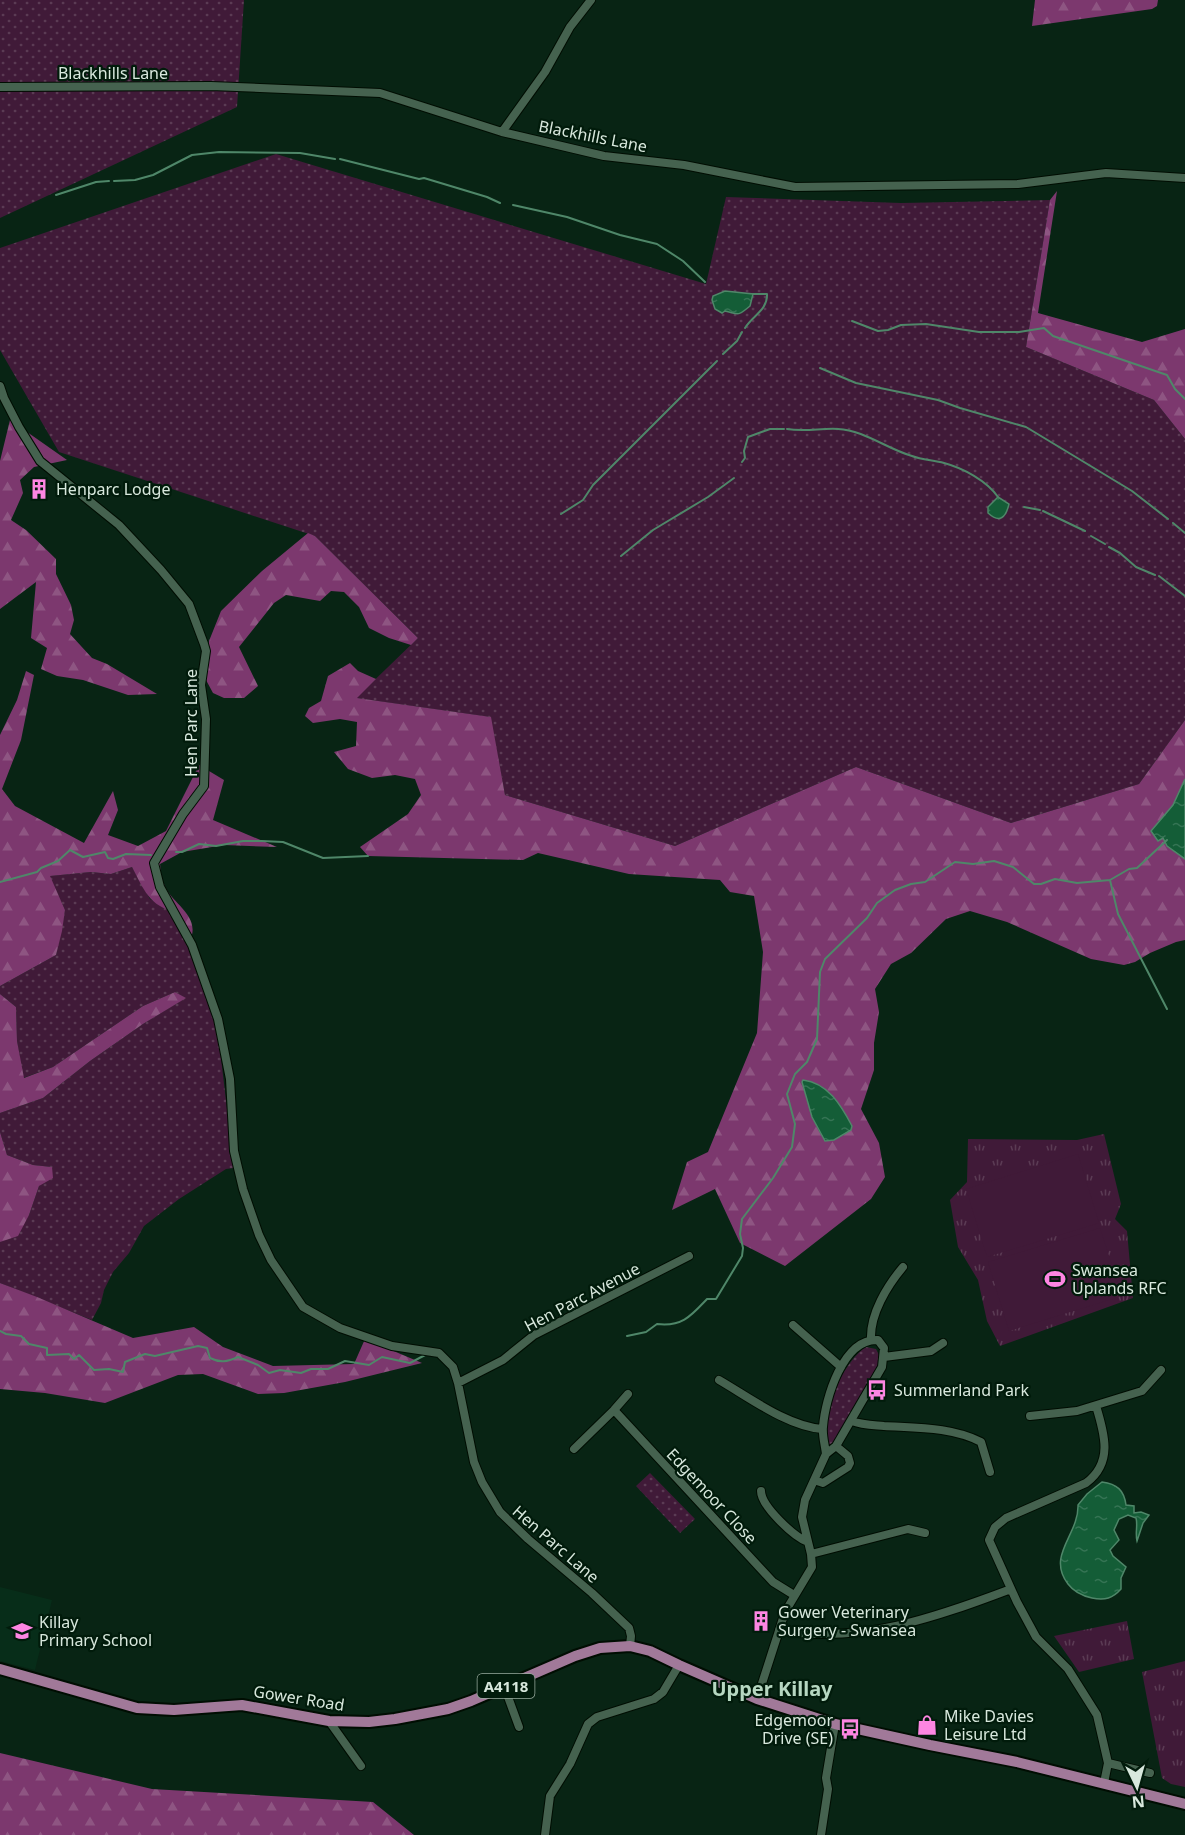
<svg xmlns="http://www.w3.org/2000/svg" width="1185" height="1835" font-family="'Noto Sans',sans-serif">
  <style>
    .built { fill: #072d19 }
    .grass { fill: url(#grass-dots) }
    .forest { fill: url(#forest-firs) }
    .park { fill: url(#park-tufts) }
    .pitch { fill: #401a38 }
    .water { fill: url(#water-ripples); stroke: #4f8769; stroke-width: 1.5 }
    .lines { fill: none; stroke-linecap: round; stroke-linejoin: round }
    .stream { stroke: #4f8769; stroke-width: 2 }
    .minor-casing { stroke: #000d02; stroke-width: 10 }
    .major-casing { stroke: #000d02; stroke-width: 14 }
    .minor { stroke: #45624f; stroke-width: 8 }
    .major { stroke: #a17999; stroke-width: 10 }
    .labels { text-anchor: middle; dominant-baseline: central; stroke-width: 4.5; stroke-linejoin: round; paint-order: stroke }
    .shield { fill: #011b0b; stroke: #98aa9e; stroke-width: 1.5 }
    .shield-label { font-size: 15px; font-weight: bold; fill: #d8e8dd }
    .street-label { font-size: 16px; fill: #d8e8dd; stroke: #011b0b }
    .poi-label { font-size: 16px; fill: #d8e8dd; stroke: #011b0b; text-anchor: start }
    .quarter-label { font-size: 20px; font-weight: bold; fill: #b6d7c1; stroke: #011b0b }
  </style>
  <defs>
    <pattern id="grass-dots" width="8" height="8" patternUnits="userSpaceOnUse" patternTransform="scale(1.5)"><rect width="8" height="8" fill="#401a38"/><path d="M2 2h.1M6 6h.1" fill="none" stroke="#5b3b54" stroke-width="1.8" stroke-linecap="round"/></pattern>
    <pattern id="forest-firs" width="22" height="20" patternUnits="userSpaceOnUse" patternTransform="scale(1.5)"><rect width="22" height="20" fill="#7c386e"/><path d="M5 1l3.5 6h-7zM16 11l3.5 6h-7z" fill="#8e5582"/></pattern>
    <pattern id="park-tufts" width="24" height="20" patternUnits="userSpaceOnUse" patternTransform="scale(1.5)"><rect width="24" height="20" fill="#401a38"/><path d="M3 7l-1-3M5 7V3M7 7l1-3M15 17l-1-3M17 17v-4M19 17l1-3" fill="none" stroke="#5b3b54"/></pattern>
    <pattern id="water-ripples" width="26" height="14" patternUnits="userSpaceOnUse" patternTransform="scale(1.5)"><rect width="26" height="14" fill="#145d37"/><path d="M2 4q2-2 4 0t4 0M15 11q2-2 4 0t4 0" fill="none" stroke="#357454"/></pattern>
  </defs>
  <rect width="100%" height="100%" fill="#082414"/>
  <path class="built" d="M0,1587L52,1600L35,1670L0,1661Z"/>
  <path class="grass" d="M0,0H244L237,107L0,218Z
    M276,154L706,284L726,197L901,203L1050,200L1026,347L1154,400L1185,439V720L1139,784L1011,823L856,767L675,846L505,795L490,717L356,698L418,638L315,536L59,452L0,350V248Z
    M132,867L150,899L169,910L194,959L207,996L218,1033L234,1168L226,1169L179,1199L144,1226L129,1253L113,1272L104,1290L101,1303L92,1320L0,1283V1242L29,1215L39,1186L52,1167L33,1165L7,1155L0,1132V1113L43,1098L90,1061L143,1024L185,998L175,992L143,1006L53,1067L23,1078L17,1041L16,1007L0,994V986L56,955L65,910L49,876L91,872L111,874Z
    M866,1347L876,1349L879,1355V1364L834,1443L829,1445C816,1421 843,1361 866,1347Z
    M650,1473L695,1519L680,1533L636,1486Z"/>
  <path class="forest" d="M1035,0H1158L1157,6L1152,9L1032,26Z
    M1057,191L1038,313L1142,342L1185,329V439L1154,400L1026,347L1050,200Z
    M10,420L67,460L34,467L20,480L23,493L11,520L26,530L56,559V574L71,605L74,620L70,634L92,658L107,664L157,694L128,695L83,680L57,676L41,669L47,648L31,638L36,582L0,609V461Z
    M308,533L315,536L418,638L411,645L389,638L369,628L359,607L344,592L331,591L320,601L286,595L274,603L239,647L258,686L244,698H224L213,693L206,680L209,641L221,611L262,571Z
    M350,663L358,671L376,679L357,698L491,717L505,795L675,846L856,767L1011,823L1139,784L1185,720V779L1173,805L1151,831L1163,838L1185,859V940L1176,942L1150,953L1135,962L1124,965L1091,959L1007,922L970,911L946,919L911,953L891,964L875,989L879,1012L874,1043V1070L861,1109L879,1143L885,1177L871,1199L785,1266L740,1243L715,1189L672,1210L687,1162L708,1152L757,1033L763,952L754,896L730,892L720,880L629,874L538,853L523,860L368,856L360,847L408,814L421,795L415,779L395,775L372,778L348,769L334,752L356,746L357,722L340,719L313,723L305,716L309,708L321,701L328,676Z
    M26,671L34,675L21,740L2,789L15,806L84,843L113,791L118,810L108,835L138,846L166,831L199,765L224,780L213,820L277,847L224,845L182,852L160,864C161,871 161,879 164,884C170,902 197,913 192,935L176,911C150,908 143,888 132,867L111,874L91,872L50,876L65,910L62,931L56,955L0,986V735L17,700Z
    M175,992L186,998L143,1024L90,1061L43,1098L0,1113V994L16,1007L17,1041L24,1078L53,1067L143,1006Z
    M0,1132L7,1155L33,1165L52,1167L53,1178L39,1186L29,1215L18,1236L0,1242Z
    M0,1283L37,1297L133,1338L194,1327L223,1347L273,1366L354,1364L365,1339L422,1363L345,1382L284,1393L258,1394L203,1374L178,1375L105,1403L45,1393L0,1389Z
    M0,1753L152,1789L373,1802L414,1835H0Z"/>
  <path class="park" d="M1104,1134L1121,1204L1115,1219L1127,1231L1133,1298L1000,1346L987,1321L978,1280L958,1247L950,1200L967,1182L968,1139L1077,1140Z
    M1127,1621L1134,1659L1079,1672L1054,1636Z
    M1185,1661V1787L1171,1784L1162,1778L1142,1672Z"/>
  <path class="pitch" d="M1078,1154L1099,1223L987,1257L966,1189Z
    M1100,1228L1122,1296L1009,1331L988,1262Z"/>
  <path class="water" d="M725,291L753,294L750,306C737,317 739,314 725,311L722,313L715,309L712,300L713,296Z
    M998,497L1009,504C1006,517 1000,524 988,513V507Z
    M1185,779V859L1167,846L1163,838L1158,841L1151,831L1173,805Z
    M803,1080C828,1083 841,1105 852,1126L851,1130L834,1140L825,1141L812,1117L802,1082Z
    M1102,1482C1117,1484 1124,1490 1126,1505L1134,1506V1513L1141,1512L1149,1515L1143,1523L1137,1541C1135,1533 1138,1525 1136,1518L1128,1515L1119,1519L1114,1530L1119,1540L1110,1550L1113,1556L1126,1567L1121,1578V1589C1113,1598 1105,1601 1092,1598C1083,1596 1074,1592 1068,1584C1046,1555 1079,1535 1078,1505L1087,1494Z"/>
  <g class="lines">
    <path class="stream" d="M340,159L419,179L424,178L487,197L500,203
      M114,181L135,180L153,175L192,155L219,152L300,153L335,159
      M56,195L96,182L109,181
      M513,205L567,217L620,235L657,244L683,261L705,282
      M852,321L878,331L888,330L901,325L926,324L979,332H1019L1044,328L1053,336L1167,375L1175,389L1185,399
      M745,328C752,316 768,310 767,294H753
      M723,354L737,341L742,332
      M820,368L856,383L938,400L960,408L1026,427L1132,491L1168,519
      M787,429C805,432 821,428 838,429C864,430 887,449 912,456C922,460 933,460 944,463C963,468 987,481 998,497
      M742,462L745,458L744,451L748,437L770,429H784
      M1024,507L1040,510
      M1043,511L1085,531
      M561,514L583,500L593,485L717,361
      M1173,523L1185,533
      M1091,536L1105,544
      M1109,547L1120,553L1136,567L1155,575
      M621,556L653,530L708,497L734,478
      M1159,576L1185,596
      M176,852H182L199,844L216,846L243,841H262L283,842L323,858L368,856
      M1110,880L1118,914L1167,1009
      M0,882L37,872L41,868L58,861L70,850L83,857L105,852L108,858L113,859L126,854L151,855
      M0,1331L6,1334L21,1336L29,1344L47,1348V1355L69,1354L74,1359L79,1355L94,1370L109,1369L123,1372L125,1362L145,1354L155,1356L198,1346L207,1348L210,1358C220,1363 227,1362 238,1357L258,1365L269,1373L280,1370L301,1373L311,1369H328L345,1361L369,1365L382,1357L410,1363L427,1354
      M627,1336L646,1332L657,1324C682,1327 691,1316 707,1299H716L742,1256L743,1248L740,1234L742,1219L773,1178L792,1147L795,1124L787,1094L795,1074L807,1062L817,1039L820,972L825,959L867,918L877,903L895,890L911,884L925,882L955,862L973,864L994,861L1013,867L1034,884H1041L1055,879L1077,883L1110,880L1129,869L1137,868L1167,840"/>
    <g class="minor-casing">
      <path id="minor" d="M0,87L211,86L380,93L502,132L604,156L684,165L795,187L1018,184L1106,173L1185,178
        M502,132L545,72L570,27L591,0
        M0,386L4,398L19,427L40,461L119,525L161,570L189,604L204,644L206,651L201,685L206,719L204,786L183,814L154,863L160,887L192,945L218,1019L230,1079L234,1151L243,1189L259,1235L271,1260L303,1307L340,1328L392,1346L439,1353L453,1367L458,1383L474,1462L482,1482L500,1512L528,1539L592,1593L629,1628L631,1636L630,1646
        M793,1325L841,1367
        M871,1339C870,1314 887,1286 903,1267
        M884,1357L931,1351L943,1343
        M719,1380C750,1398 787,1426 822,1429
        M458,1383L503,1360L534,1335L689,1256
        M1096,1406C1105,1435 1113,1463 1086,1483L1006,1518L995,1527L989,1540L1017,1602L1036,1637L1068,1669L1097,1715L1108,1763L1104,1783
        M614,1410L760,1568L773,1582L794,1595
        M1030,1416L1077,1411L1142,1391L1161,1370
        M852,1421C862,1425 873,1425 884,1426C917,1428 952,1427 981,1442L990,1472
        M574,1449L614,1410L628,1394
        M814,1480L823,1483L848,1467L850,1463L848,1456L836,1446
        M761,1491C761,1506 794,1537 808,1542
        M811,1554L908,1529L925,1533
        M779,1630C859,1645 937,1617 1011,1589
        M504,1686L519,1727
        M757,1699L785,1612L812,1567L811,1554L802,1517L805,1500L826,1454L836,1446L882,1367L884,1348L878,1340C843,1338 825,1399 823,1427C822,1435 825,1445 826,1454
        M329,1721L361,1766
        M1108,1763L1150,1773
        M545,1835L550,1796L570,1764L588,1724L597,1717L654,1699L663,1692L679,1665
        M821,1835L828,1789L826,1778L835,1724"/>
    </g>
    <g class="major-casing">
      <path id="major" d="M0,1669L137,1708L174,1710L242,1705L329,1721L369,1722L395,1719L448,1709L471,1701L575,1656L600,1648L630,1646L650,1651L679,1665L757,1699L835,1724L930,1745L1017,1762L1185,1804"/>
    </g>
    <use href="#minor" class="minor"/>
    <use href="#major" class="major"/>
  </g>
  <defs>
    <g id="building-bare" transform="scale(1.62)"><path d="M-4-6H4V6H1V3H-1V6H-4ZM-2.5-4.3h1.7v1.8h-1.7ZM.8-4.3h1.7v1.8H.8ZM-2.5-1h1.7V.8h-1.7ZM.8-1h1.7V.8H.8Z" fill="#fd86e2" stroke="#011b0b" stroke-width="2.5" paint-order="stroke"/></g>
    <g id="stadium-bare" transform="scale(1.62)"><path d="M0-5a6.5 5 0 1 0 0 10a6.5 5 0 1 0 0-10ZM-3.5-1.8h7v3.6h-7Z" fill="#fd86e2" stroke="#011b0b" stroke-width="2.5" paint-order="stroke"/></g>
    <g id="bus-bare" transform="scale(1.62)"><path d="M-5-6H5V4H4V6H2V4H-2V6H-4V4H-5ZM-3.5-4V0h7V-4ZM-3.5 1.2v1.5H-2V1.2ZM2 1.2v1.5H3.5V1.2Z" fill="#fd86e2" stroke="#011b0b" stroke-width="2.5" paint-order="stroke"/></g>
    <g id="school-bare" transform="scale(1.62)"><path d="M0-5L7-2L0 1L-7-2ZM-4 1L0 2.5L4 1V4Q0 6-4 4Z" fill="#fd86e2" stroke="#011b0b" stroke-width="2.5" paint-order="stroke"/></g>
    <g id="shop-bare" transform="scale(1.62)"><path d="M-5-2.5h2.3a2.7 3.5 0 0 1 5.4 0H5L5.5 6h-11ZM-1.5-2.5h3a1.5 2.3 0 0 0-3 0Z" fill="#fd86e2" stroke="#011b0b" stroke-width="2.5" paint-order="stroke"/></g>
  </defs>
  <g fill-rule="evenodd">
    <use href="#building-bare" x="39" y="489"/>
    <use href="#stadium-bare" x="1055" y="1279"/>
    <use href="#bus-bare" x="877" y="1390"/>
    <use href="#building-bare" x="761" y="1621"/>
    <use href="#school-bare" x="22" y="1631"/>
    <use href="#shop-bare" x="927" y="1725"/>
    <use href="#bus-bare" x="850" y="1729"/>
  </g>
  <g class="labels">
    <rect class="shield" x="477.5" y="1674" width="57" height="24" rx="4.5"/>
    <g class="shield-label">
      <text x="506" y="1686">A4118</text>
    </g>
    <g class="street-label">
      <text x="113" y="73">Blackhills Lane</text>
      <text transform="translate(593 136) rotate(11)">Blackhills Lane</text>
      <text transform="translate(191 723) rotate(-90)">Hen Parc Lane</text>
      <text transform="translate(582 1297) rotate(-28)">Hen Parc Avenue</text>
      <text transform="translate(712 1496) rotate(47)">Edgemoor Close</text>
      <text transform="translate(556 1544) rotate(41)">Hen Parc Lane</text>
      <text transform="translate(299 1698) rotate(9)">Gower Road</text>
    </g>
    <g class="poi-label">
      <text x="56" y="489">Henparc Lodge</text>
      <text x="1072" y="1270">Swansea<tspan x="1072" dy="18">Uplands RFC</tspan></text>
      <text x="894" y="1390">Summerland Park</text>
      <text x="778" y="1612">Gower Veterinary<tspan x="778" dy="18">Surgery - Swansea</tspan></text>
      <text x="39" y="1622">Killay<tspan x="39" dy="18">Primary School</tspan></text>
      <text x="944" y="1716">Mike Davies<tspan x="944" dy="18">Leisure Ltd</tspan></text>
      <text x="833" y="1720" text-anchor="end">Edgemoor<tspan x="833" dy="18">Drive (SE)</tspan></text>
    </g>
    <g class="quarter-label">
      <text x="772" y="1688">Upper Killay</text>
    </g>
  </g>
  <g transform="translate(1137 1787) rotate(175)" stroke="#011b0b" stroke-width="4.5" paint-order="stroke">
  <path d="M0-4.5L10 22L0 15L-10 22Z" fill="#d8e8dd"/>
  <text y="-9" font-size="16" font-weight="bold" text-anchor="middle" fill="#d8e8dd">N</text>
  </g>
</svg>
